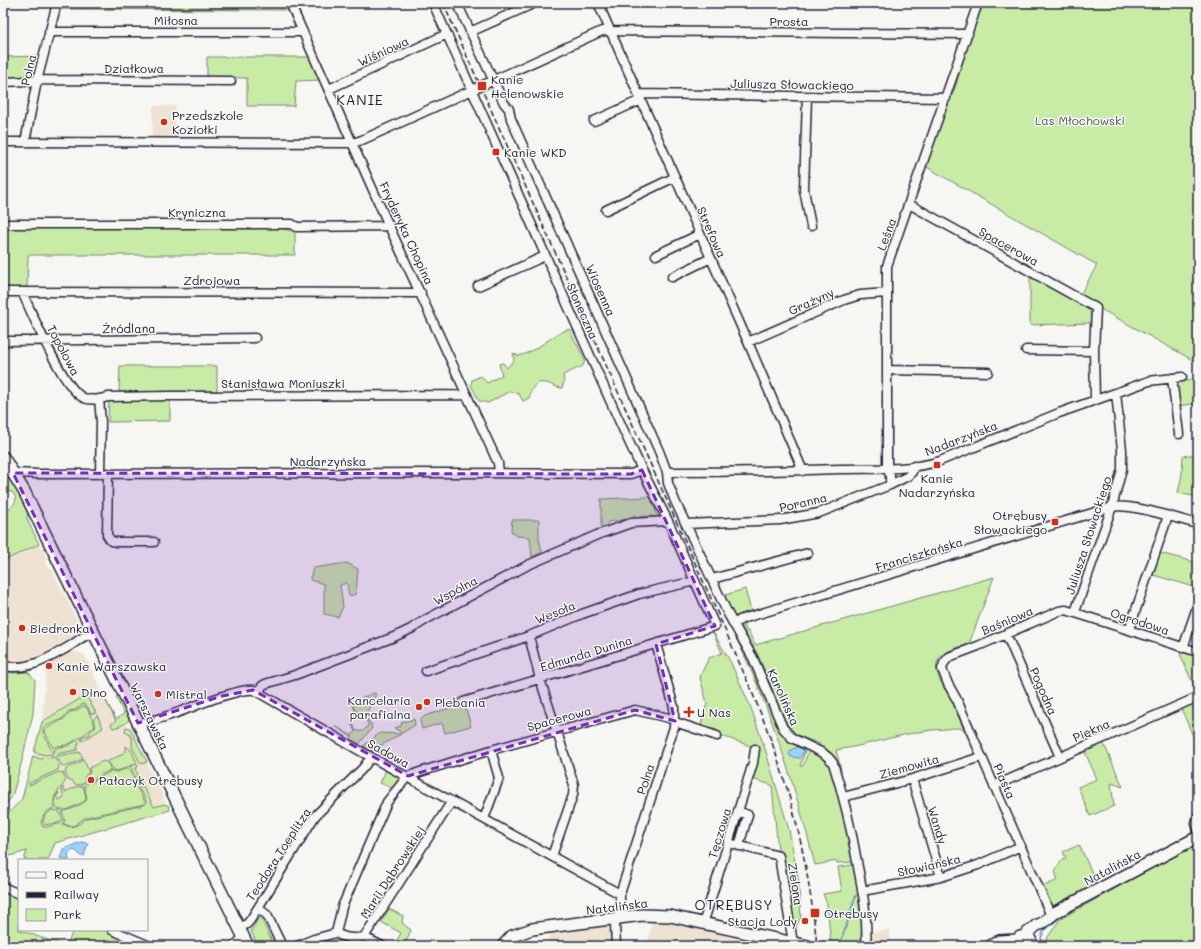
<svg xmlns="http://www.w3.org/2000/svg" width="1201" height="949" font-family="Mali,sans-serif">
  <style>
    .built { fill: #eee3d3 }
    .green { fill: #c8eca5; stroke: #758770 }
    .water { fill: #9bd2fa; stroke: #6b8cae }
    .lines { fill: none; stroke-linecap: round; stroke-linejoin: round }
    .stream { stroke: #6b8cae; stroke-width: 1.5 }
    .minor-casing { stroke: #22223b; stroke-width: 11 }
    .major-casing { stroke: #22223b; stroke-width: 14 }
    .minor { stroke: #f6f6f2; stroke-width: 8 }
    .major { stroke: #f6f6f2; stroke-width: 11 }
    .rail { stroke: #22223b; stroke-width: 1.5; stroke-dasharray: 6 3; stroke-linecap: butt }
    .marked { fill: #7b2cbf; fill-opacity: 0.2; stroke: #7b2cbf; stroke-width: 3; stroke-dasharray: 8 5; stroke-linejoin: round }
    .poi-dot { fill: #c8321e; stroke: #f6f6f2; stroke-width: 1.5 }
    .labels { text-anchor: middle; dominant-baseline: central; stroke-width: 3; stroke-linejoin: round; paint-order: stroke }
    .street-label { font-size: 12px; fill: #22223b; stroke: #f6f6f2 }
    .poi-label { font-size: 12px; fill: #22223b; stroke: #f6f6f2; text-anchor: start }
    .park-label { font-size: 12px; fill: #4c5456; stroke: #f6f6f2 }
    .quarter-label { font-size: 14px; letter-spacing: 1px; fill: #22223b; stroke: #f6f6f2 }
  </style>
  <rect width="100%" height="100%" fill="#f6f6f2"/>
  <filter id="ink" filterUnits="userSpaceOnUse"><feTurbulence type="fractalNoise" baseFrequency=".025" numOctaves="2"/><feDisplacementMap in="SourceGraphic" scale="8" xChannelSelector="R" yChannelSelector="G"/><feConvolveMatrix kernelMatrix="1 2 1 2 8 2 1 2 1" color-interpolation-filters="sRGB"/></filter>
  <g filter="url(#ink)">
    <path class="built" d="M153,106H176L175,138H152Z
      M39,544L48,560L46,562L48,566L50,569H52L83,633L24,663H8L3,661V561Z
      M72,651L84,654L115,720L124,715L127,725L128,728H130L164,797L163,799L170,810L3,858V819L22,799L42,722L46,668L51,662Z
      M653,919L680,923L685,926L689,924L724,932L726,936L745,940L743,946H647Z
      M606,926L610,930L611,946H546L550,931Z
      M890,930V946H871V936L873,935L872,932Z"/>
    <path class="green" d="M60,3H285L289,10L58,9Z
      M980,3H1198V363L1079,297L1097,265L925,166L936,133L955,88Z
      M39,56L36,75L31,79H5V57Z
      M207,57H309L320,80L296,81L294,106H247V78L207,77Z
      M3,226L276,227L295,232V255H28L27,287L3,288Z
      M1030,277L1091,309V323L1030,325Z
      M569,329L585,360L583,366L563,375L564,382L562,388C553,387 552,384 546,383C534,381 532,388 529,398L523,401L519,394L510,391L488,403L479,401L471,385L472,380L481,376L487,383L502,375L499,364L503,363L507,368L514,360L513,353L518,356C535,353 551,335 569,329Z
      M120,366H217V391L119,392Z
      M1198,380V403L1179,406L1176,381Z
      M109,400H170V421L108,422Z
      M1198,454V497L1178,493L1182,474L1183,456Z
      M3,477H8L12,479L28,511L27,519L39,544L3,561V508H10C15,504 18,499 13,493L3,489Z
      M649,497L651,498L658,518C651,514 643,518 635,515L622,520L608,522L603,531L601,532V499Z
      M512,520H539V538L542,552L532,557L530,537L517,536L511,531Z
      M1160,553L1198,563V588L1153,575L1154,571H1153Z
      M347,563L358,569L356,594L349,596L347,583L340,585L343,607L338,617L324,614V584L310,580L313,568Z
      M994,577L969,644C961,647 950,649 943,654C927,667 945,688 952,701C956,710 960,720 964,730C959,727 952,728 946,729C908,730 873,745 836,750L841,770C835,756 833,752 819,746L820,744C813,741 805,739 797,735C782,724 775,696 769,680L770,679L768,676H767L757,653L742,628L744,624L746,631H748L755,645Z
      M745,589L751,611L732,617L722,596Z
      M725,616L746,651L781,731L788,740L806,749L800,766H803L809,750L823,758L830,766L842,808L853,862L837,863V861L815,865C793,778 767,696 725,616Z
      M713,632L730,661L751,708L766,752L789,830L798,877L801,917L796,927L785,925L772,785L752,779L759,749L719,735L717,730L701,725L707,703L700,678L702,672L709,658L722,653Z
      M1183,651L1198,655L1197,693L1180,654Z
      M3,669L13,673L28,672L35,680L33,714L21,764L12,797L3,807Z
      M374,693L376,694L366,714L355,711L352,702Z
      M86,695L96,713L92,714L90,713L88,707L83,704L75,710L69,711L62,719L48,725L43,729V732L53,754L45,755L34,752L42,722Z
      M119,696L131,716C129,723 119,727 113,728L111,724L116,721L106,701L116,719L124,714L116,697Z
      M1198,701V748L1181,708Z
      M462,704L465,706L471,726L445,733L442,723L422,729L420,720L425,716Z
      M83,706L87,708L95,726C87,732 75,743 65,745C60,746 58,745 53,748L45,732L46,729L65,718L70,712L76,711Z
      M97,715L103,728L82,741L81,738L83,736L89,735L90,732L96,726L93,720Z
      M366,718L371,724L372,728L359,744L351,739L352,737L335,726L352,736L355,731L352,726L353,722L355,730L358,731H363L368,726Z
      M414,719L415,725L402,733L394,728L401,726L402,722Z
      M126,727L130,728L147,762L141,764L132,747V738L129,734L125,732Z
      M380,733L401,734L371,751L363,746Z
      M77,740L80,743L78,744L77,750L56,754L54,750L59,747L68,746Z
      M1103,742L1123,787L1111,783L1114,806L1090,816L1078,787L1097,779L1084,750Z
      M126,746L131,750L137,763L120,770L114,771L108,761L121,755L126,751Z
      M80,752L83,759L65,767L61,765L57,756Z
      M33,756L40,759L55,757L59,766L58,770L29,783V785L59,772L63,773L66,780C61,790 50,795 55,808C47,810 43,814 41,823L43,827C49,828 56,823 62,824C68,825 68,829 77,825C81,824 83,820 87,818L144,805L147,803L143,795L138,788L143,786L154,807L165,804L166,805H168L170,810L55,843L48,860H24L27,851L3,858V819L22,799Z
      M84,760L89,772L85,776V781L83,784L75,785L72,780L69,781L65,773L66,769Z
      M103,761L108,763L111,770C106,772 96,777 92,781L87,780L86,778L90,772L89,768Z
      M137,764L138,767L135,769L142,783L137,785V782L130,766Z
      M128,768C132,772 134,779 136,785C136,787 144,800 145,802L144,804L87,817C78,820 75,831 63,823L65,820L62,812L74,808L86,801C89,795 82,789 86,783L92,782L111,771L117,772Z
      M386,770L399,777L398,781L392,788L380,783Z
      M83,786L86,797L84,802L66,810H60L56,808C54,799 54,800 58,792L59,794L56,796L59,800L64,797L61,789L63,787L65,792L76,787Z
      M52,810L59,811L63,820L58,823L44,825L43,822L45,815Z
      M1079,845L1097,883L1051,907L1042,887L1058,880L1055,871L1061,861L1066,858L1063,852Z
      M1198,846V946H1050L1046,940L1060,919L1176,855Z
      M854,865L862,925L860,946H841L831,944L827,904L823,894L842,891L838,867Z
      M3,889L19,896V930L63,945L62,946H3Z
      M389,909L403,916L402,923L411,930L404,946H394L401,933L381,922Z
      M260,916L274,946H258L251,931Z
      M73,930H105L141,946H67Z
      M756,939L775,943L779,946H743L744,941L752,943Z"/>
    <path class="water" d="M797,747L803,749L804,751L800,758L791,757L789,754L791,750Z
      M81,842L88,843L84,856H81L76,851L73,850L68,854L69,860H63L60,858L63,849Z"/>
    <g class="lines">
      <path class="stream" d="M851,910L856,895
        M843,935L851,912
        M840,943L842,937
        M1044,946L1041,938L1044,931L1065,913"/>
      <g class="minor-casing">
        <path id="minor" d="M290,3L389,226L498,463L499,473
          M433,3L617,416L642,470L668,521L715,626L463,702
          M457,3L504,103L509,109L511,119L659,451L667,472L668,483L675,501L728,614L753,658L783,728L792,738L823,753L829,758L833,763C844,797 852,832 858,867C863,893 868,920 866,946
          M598,3L748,342L803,471
          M49,32H303
          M470,32L535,3
          M3,82L30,81L42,80L231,81
          M329,89L447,34
          M638,94L946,98
          M807,97L804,190L811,226
          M594,121L641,100
          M3,142L353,143L362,140L602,31L968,34
          M25,142L37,81L57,3
          M909,204L1096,308L1094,351L1095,400
          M606,210L675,177
          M3,224H292L297,227L389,226
          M656,255L700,234
          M672,277L711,258
          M478,286L545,256
          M3,292L421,293
          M22,292C32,313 64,391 84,398C91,401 101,399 108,397L168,396L467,395
          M3,341L255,338
          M748,342L844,300L860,295L887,293
          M1026,350L1094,351
          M887,370L988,372
          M1172,378L1179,434
          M99,399L101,422L100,473
          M667,472C725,472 783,471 840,469C874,468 908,471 940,461L1059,413L1135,386L1149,381L1182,377
          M108,473L107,535L111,541L116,542H154
          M3,474L13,473L39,474L450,473L631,474L642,470
          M890,485V476L887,464V266L978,3
          M686,524L780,520L819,513L890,485L908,476L912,472L914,466
          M712,579L808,553
          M1075,612L1112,507L1122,469V450L1116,393
          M733,624L742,619L1112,507C1132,503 1177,519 1198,524
          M1129,630L1168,516
          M1006,634L1060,757
          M529,636L540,679L574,785L573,795L552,856
          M1183,648L1198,604
          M3,666C29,671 49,658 70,646C80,640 82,635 95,634
          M426,671L529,636L582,614L639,594L695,581
          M259,692L262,686L265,684L295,675L394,637L411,629L427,619L528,565L597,535L631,523L668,521
          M138,723C170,719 199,702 230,694C238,692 246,689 254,690L362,752L620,894
          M912,779L941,877
          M994,786L1198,697
          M843,797L912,779L981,757
          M452,801L364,937C355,939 344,938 336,933L342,907L387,802L407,777L420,772L491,750L635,710L669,718L678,723L717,736
          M738,811L748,815L739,846
          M1198,816L1196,823L1198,830
          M484,819L499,778L491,750
          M729,843L779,856L793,943
          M3,887L19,894
          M862,891L941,877L978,865L1021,846
          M258,908L267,915L282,946
          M1051,916L957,700L948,684L942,669L944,663L949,657L978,646L1059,611L1066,610L1198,652
          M703,924L753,763L755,749
          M239,928L247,924L251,919L315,816L363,768L371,757
          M112,930L150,946
          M364,937L382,946
          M234,946L244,937
          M297,946L314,939L336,933
          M616,946L615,924L620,913V894L674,727V707L656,644"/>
      </g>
      <g class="major-casing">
        <path id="major" d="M3,457L24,491L248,946
          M1024,936L1030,939L1032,946
          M503,946L512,936L532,929L642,915L670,916L808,946
          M990,946L999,941L1017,940
          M1016,946L1017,940L1020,937L1024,936L1037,925L1041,924L1056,912L1198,837"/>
      </g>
      <use href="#minor" class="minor"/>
      <use href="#major" class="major"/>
      <path class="rail" d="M443,3L722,623C744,674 768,725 784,779C801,833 811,889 817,946"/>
    </g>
  </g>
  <path class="marked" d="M642,470L715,626L656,644L675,721L635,710L408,776L253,690L222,696L138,723L13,473L631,474Z"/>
  <g class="poi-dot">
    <rect x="477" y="81" width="10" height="10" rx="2"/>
    <circle cx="164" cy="122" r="4"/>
    <rect x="492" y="148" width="8" height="8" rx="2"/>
    <rect x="933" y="461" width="8" height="8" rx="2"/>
    <rect x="1051" y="518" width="8" height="8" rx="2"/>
    <circle cx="22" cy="628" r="4"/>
    <circle cx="49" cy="666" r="4"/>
    <circle cx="73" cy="692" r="4"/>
    <circle cx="158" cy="694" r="4"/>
    <circle cx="427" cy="702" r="4"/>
    <circle cx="419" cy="707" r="4"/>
    <path d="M687 706h4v4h4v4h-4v4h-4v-4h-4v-4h4z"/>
    <circle cx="91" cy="780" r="4"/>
    <rect x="810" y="908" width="10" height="10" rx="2"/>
    <circle cx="805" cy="921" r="4"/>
  </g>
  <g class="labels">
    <g class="street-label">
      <text x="176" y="20">Miłosna</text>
      <text x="789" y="21">Prosta</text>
      <text transform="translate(383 51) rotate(-25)">Wiśniowa</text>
      <text x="134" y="68">Działkowa</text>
      <text transform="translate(28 70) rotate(-77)">Polna</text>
      <text transform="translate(792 84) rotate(1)">Juliusza Słowackiego</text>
      <text x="197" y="212">Kryniczna</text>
      <text transform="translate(712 232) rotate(66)">Strefowa</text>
      <text transform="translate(407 233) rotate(65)">Fryderyka Chopina</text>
      <text transform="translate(886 234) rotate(-70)">Leśna</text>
      <text transform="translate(1009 246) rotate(29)">Spacerowa</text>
      <text x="212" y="280">Zdrojowa</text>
      <text transform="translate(601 290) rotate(66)">Wiosenna</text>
      <text transform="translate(811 301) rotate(-24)">Grażyny</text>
      <text transform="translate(583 311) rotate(66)">Słoneczna</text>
      <text transform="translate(129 328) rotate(-1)">Źródlana</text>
      <text transform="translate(64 350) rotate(62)">Topolowa</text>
      <text x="283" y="383">Stanisława Moniuszki</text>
      <text transform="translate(961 438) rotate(-21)">Nadarzyńska</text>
      <text x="328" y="461">Nadarzyńska</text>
      <text transform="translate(803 502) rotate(-13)">Poranna</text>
      <text transform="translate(1088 535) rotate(-72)">Juliusza Słowackiego</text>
      <text transform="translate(919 554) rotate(-17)">Franciszkańska</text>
      <text transform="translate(455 590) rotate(-28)">Wspólna</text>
      <text transform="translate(555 612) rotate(-22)">Wesoła</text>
      <text transform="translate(1007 620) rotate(-23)">Baśniowa</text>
      <text transform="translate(1140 621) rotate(18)">Ogrodowa</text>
      <text transform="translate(586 653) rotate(-17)">Edmunda Dunina</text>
      <text transform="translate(1044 691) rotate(66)">Pogodna</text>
      <text transform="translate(784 697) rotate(66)">Karolińska</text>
      <text transform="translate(150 716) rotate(64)">Warszawska</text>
      <text transform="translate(559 718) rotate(-15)">Spacerowa</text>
      <text transform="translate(1091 730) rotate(-24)">Piękna</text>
      <text transform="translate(389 753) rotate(29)">Sadowa</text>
      <text transform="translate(909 766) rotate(-16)">Ziemowita</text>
      <text transform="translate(645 779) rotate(-72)">Polna</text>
      <text transform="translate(1005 781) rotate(66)">Piasta</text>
      <text transform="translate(938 825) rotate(73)">Wandy</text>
      <text transform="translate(719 833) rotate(-73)">Tęczowa</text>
      <text transform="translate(278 854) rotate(-57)">Teodora Toeplitza</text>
      <text transform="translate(929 865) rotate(-13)">Słowiańska</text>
      <text transform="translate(1112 867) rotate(-28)">Natalińska</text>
      <text transform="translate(392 872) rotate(-57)">Marii Dąbrowskiej</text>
      <text transform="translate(796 884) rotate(81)">Zielona</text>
      <text transform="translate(617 906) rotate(-7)">Natalińska</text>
    </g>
    <g class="poi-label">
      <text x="491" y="79">Kanie<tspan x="491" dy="14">Helenowskie</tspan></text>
      <text x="172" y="115">Przedszkole<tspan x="172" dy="14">Koziołki</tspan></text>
      <text x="504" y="152">Kanie WKD</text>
      <text x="937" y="478" text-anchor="middle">Kanie<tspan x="937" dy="14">Nadarzyńska</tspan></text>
      <text x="1047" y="515" text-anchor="end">Otrębusy<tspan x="1047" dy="14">Słowackiego</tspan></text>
      <text x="30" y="628">Biedronka</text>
      <text x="57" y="666">Kanie Warszawska</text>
      <text x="81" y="692">Dino</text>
      <text x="166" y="694">Mistral</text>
      <text x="411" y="700" text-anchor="end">Kancelaria<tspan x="411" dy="14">parafialna</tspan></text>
      <text x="435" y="702">Plebania</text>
      <text x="697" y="712">U Nas</text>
      <text x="99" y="780">Pałacyk Otrębusy</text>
      <text x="824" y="913">Otrębusy</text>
      <text x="797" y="921" text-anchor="end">Stacja Lody</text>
    </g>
    <g class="park-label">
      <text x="1080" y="120">Las Młochowski</text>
    </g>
    <g class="quarter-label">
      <text x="360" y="99">KANIE</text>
      <text x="734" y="904">OTRĘBUSY</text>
    </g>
  </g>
  <rect width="1201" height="949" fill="none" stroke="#f6f6f2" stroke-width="16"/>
  <rect x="8" y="8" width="1185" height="933" fill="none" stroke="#22223b" stroke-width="1.5" filter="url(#ink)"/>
  <rect x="18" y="859" width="130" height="72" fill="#f6f6f2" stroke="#a1a1a9"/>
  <rect x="26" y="872" width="20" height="6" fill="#f6f6f2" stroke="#a1a1a9"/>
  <text x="54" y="879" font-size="12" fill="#22223b">Road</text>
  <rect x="26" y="892" width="20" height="6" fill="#22223b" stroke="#a1a1a9"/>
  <text x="54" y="899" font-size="12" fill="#22223b">Railway</text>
  <rect x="26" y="909" width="20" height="12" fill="#c8eca5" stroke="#a1a1a9"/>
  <text x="54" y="919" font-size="12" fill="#22223b">Park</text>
</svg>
